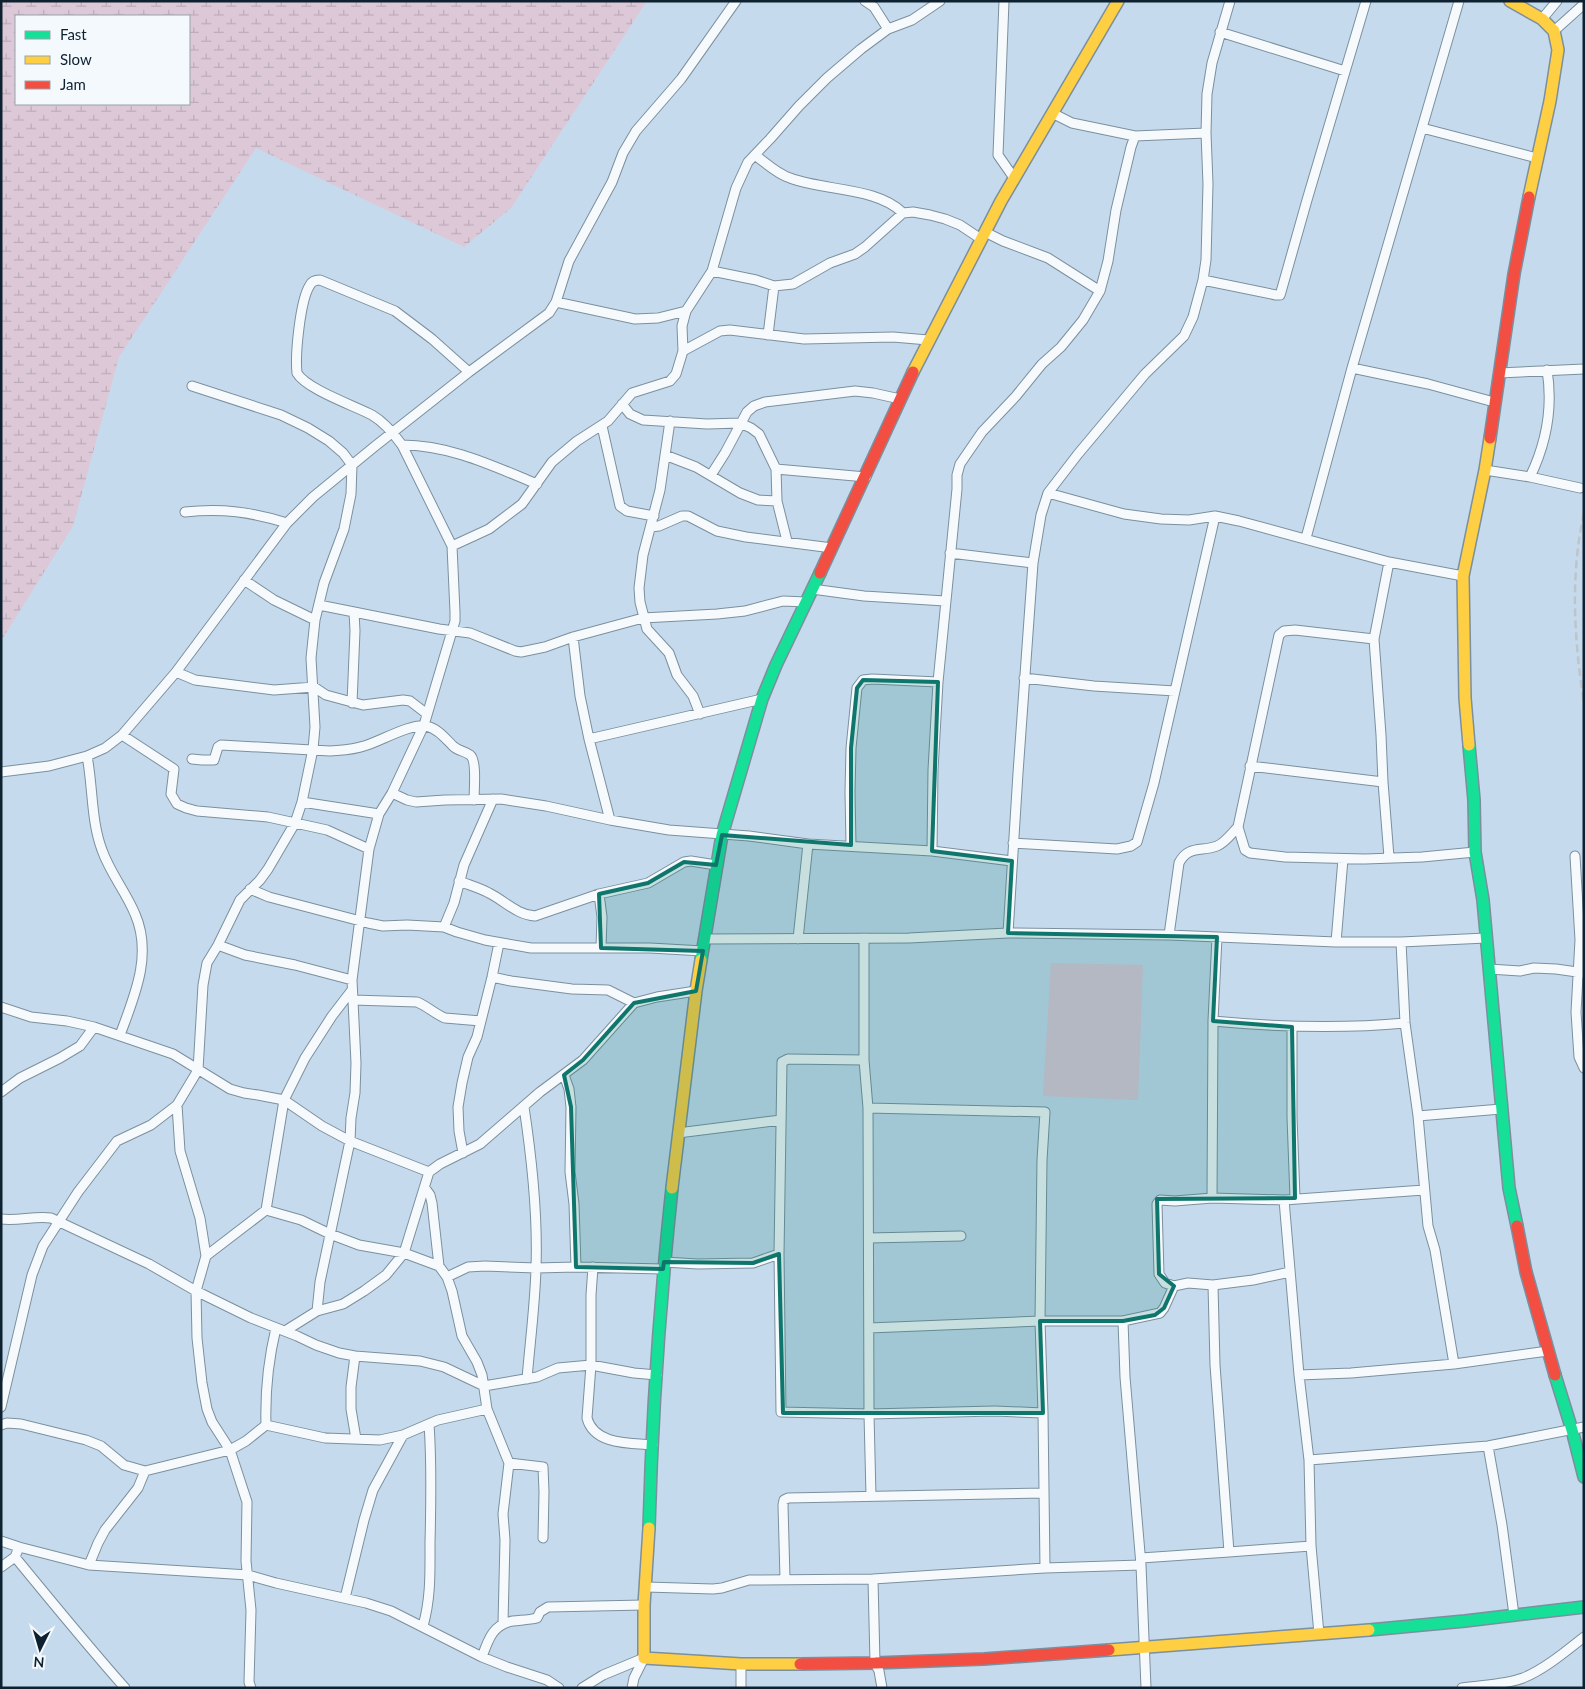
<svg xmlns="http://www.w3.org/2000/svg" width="1585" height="1689" font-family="Lato,sans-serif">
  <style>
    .green { fill: #dcc8d7 }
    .wetland { fill: url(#wetland-marsh); fill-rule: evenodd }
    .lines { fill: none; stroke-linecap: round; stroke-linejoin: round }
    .street-casing { stroke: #7c8f9e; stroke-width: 11 }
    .fast-casing { stroke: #7c8f9e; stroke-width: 14 }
    .slow-casing { stroke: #7c8f9e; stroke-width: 14 }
    .jam-casing { stroke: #7c8f9e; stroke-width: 14 }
    .street { stroke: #f6fafc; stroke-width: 9 }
    .fast { stroke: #16e098; stroke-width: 11 }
    .slow { stroke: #ffcf43; stroke-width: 11 }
    .jam { stroke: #f24e42; stroke-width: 11 }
    .rail { stroke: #bec5ca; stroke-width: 2.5; stroke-dasharray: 8 4; stroke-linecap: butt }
    .marked { fill: #0f766e; fill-opacity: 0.2; stroke: #0f766e; stroke-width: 4; stroke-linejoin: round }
  </style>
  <defs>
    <pattern id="wetland-marsh" width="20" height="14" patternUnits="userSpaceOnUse" patternTransform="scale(1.25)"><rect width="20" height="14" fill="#dcc8d7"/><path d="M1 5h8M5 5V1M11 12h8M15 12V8" fill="none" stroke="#bcacb9"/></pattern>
  </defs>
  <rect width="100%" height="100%" fill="#c5dbed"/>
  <path class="green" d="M1051,963L1143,965L1138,1100L1043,1096Z"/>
  <path class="wetland" d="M1,1H647L511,208L464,247L256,148L119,357L73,526L1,641ZM16,16H189V104H16Z"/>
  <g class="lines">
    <g class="street-casing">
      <path id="street" d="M865,1L874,7L888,29
        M1004,1L998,155L1014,178
        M1459,1L1352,368L1428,384L1494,402
        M1542,19L1557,1
        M1554,31L1584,4
        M1220,32L1345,71
        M1052,113L1072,123L1135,136
        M1422,128L1537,158
        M755,155C766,163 777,174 790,178C824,191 877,187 903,213
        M985,232L1003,241L1048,258L1100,291
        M712,271L756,280L774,286L793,284L830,263L855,254L865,247L903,213L913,212L930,215L945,219L960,225L981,239
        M1203,280L1276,295H1280L1281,292L1307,200L1366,1
        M556,302L635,319L658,318L686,311
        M768,335L774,286
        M683,351L720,331L730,330L804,339L893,337L928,340
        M1499,373L1584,369
        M192,386L281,415L308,428L329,441L343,453L352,465L351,494L344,529L324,583L315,620L311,658L315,727L313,749L302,802L295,823L268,869L260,880L240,900L218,945L207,963L203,985L198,1070L177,1105L180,1151L200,1218L206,1256
        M622,404L630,414L643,420L707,424L740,423L751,428L759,434L776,469L777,501L787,541
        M670,421L660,490L643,555L639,588L640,602L647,629L669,653L677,675L693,696L700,714
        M602,426L620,506L627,511L654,516
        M402,445C450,445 493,466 537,484
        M665,455L696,467L740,493L758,500L777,501
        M776,469L866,477
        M1485,470L1530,477C1546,444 1553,407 1547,370
        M711,475L725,453L747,412L754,406L765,402L855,391L873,393L900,399
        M1530,477L1580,488
        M1048,493L1124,514L1161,519L1189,520L1215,516L1239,521L1389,562L1463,576
        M185,512C222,508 251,512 287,523
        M651,527L659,526L682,516H688L717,531L746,537L832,548
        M1306,538L1352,368
        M452,546L489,529L522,504L552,462L577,441L608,421L632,393L670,381L676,374L683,351L682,326L686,311L712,271L736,188L748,162L770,139L799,106L827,78L861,49L888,29L912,20L940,1
        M950,553L1033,563
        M244,580L274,600L315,620
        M812,589L864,596L945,601
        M319,605L439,629L470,633L515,651L521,652L545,647L573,637L643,618L717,614L745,611L783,601L806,602
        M573,637L580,696L589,739L610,820
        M176,672L195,680L274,690L314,687L326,695L363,705L403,700L410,701L427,714
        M1024,678L1094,686L1175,691
        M352,703L355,631L354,612
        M122,735L174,769L171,794L177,804L186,808L197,811L268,817L327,830L369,849
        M589,739L762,699
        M87,756C93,787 91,821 102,850C110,873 126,892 135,914C153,955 134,997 120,1035
        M192,759L202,760H214L218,747L221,745L330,751C341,750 353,750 364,746C379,742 411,723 426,726C437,728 445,738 453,746C458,751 465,751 470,755C477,760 474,791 474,800
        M1250,766L1383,782L1381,735L1374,639
        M1,772L49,766L87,756L105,748L122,735L176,672L287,523L313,497L374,447L469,372L549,313L556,302L569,261L612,182L623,153L636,131L681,79L736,1
        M1383,782L1389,857
        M392,793L407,800L416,802L445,800L501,799L546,806L610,820L669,830L749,836L808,844
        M302,802L379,814
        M1238,827L1245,850L1250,853L1285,857L1365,859L1422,857L1475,852
        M1013,843L1117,849L1131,846L1137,842L1154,783L1215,516
        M851,845L850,792L851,748L857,688L863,680L872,679L938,682
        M932,851L933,770L938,682L957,489V475L960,464L982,432L1016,396L1042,364L1061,347L1083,320L1100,291L1108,261L1116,210L1131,147L1135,136L1206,133
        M1575,856L1580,940L1576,1012L1579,1057L1584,1068
        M459,881C469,885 480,888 489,893C505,901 517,915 535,916L599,894
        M250,889L269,897L368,923L383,926L407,925L444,927L457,932L485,940L531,948H650L703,951
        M444,927L454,903L464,865L493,799
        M1008,933L1018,773L1033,563L1041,515L1048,493L1078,454L1145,374L1184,336L1193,317L1203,280L1206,260L1208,184L1206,133L1207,94L1212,63L1230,1
        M1169,935L1179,863C1188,845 1202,852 1217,846C1225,843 1232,833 1238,827L1279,635L1284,631L1295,630L1374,639L1389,562
        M1217,937L1213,1021L1212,1198L1284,1200
        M864,938V1060L868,1108L869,1414L871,1496
        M705,939L909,938L1008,933L1169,935L1336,942H1401L1486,938
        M798,939L808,844L932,851L1012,861
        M1336,942L1343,859
        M1401,942L1405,1023L1418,1116L1428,1226L1435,1250L1454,1364L1548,1351
        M218,945L245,955L295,965L352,980
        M601,948L602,917L599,894L648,883L684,862L691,861L716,865
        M1489,969L1520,971L1534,968L1556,969L1584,973
        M492,977L511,981L572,989L608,990L634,1003
        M353,1000L417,1002C427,1006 435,1014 445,1018L481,1021
        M1,1007L31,1017L67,1021L94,1027L173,1054L230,1089L244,1093L258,1095L284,1100L322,1126L350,1141L429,1172
        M1213,1021C1277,1027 1341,1029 1405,1023
        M1292,1027V1117L1295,1198
        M864,1060L788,1059L782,1062L779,1254L781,1412L869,1414L995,1411L1043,1413
        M564,1075L569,1089L571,1107L570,1172L574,1204L576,1267
        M1,1092L20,1078L60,1058L80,1046L94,1027
        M524,1107C532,1160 538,1213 536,1268C535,1305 530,1342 527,1379
        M1418,1116L1501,1109
        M678,1133L781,1120
        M463,1153L459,1131L458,1107L462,1083L468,1057L477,1037L492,977L499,943
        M425,1188L430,1195L432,1203L439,1266
        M266,1210L301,1220L330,1234L359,1245L404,1253L439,1266L447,1277L452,1291L462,1336L477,1362L482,1375L487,1409L509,1463L503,1514L505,1540L503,1623
        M1,1219C18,1221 34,1216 51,1218L149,1264L196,1291L251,1318L297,1336L316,1345L339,1353L355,1356L420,1361L444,1367L484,1386L537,1377L558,1368L591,1365L634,1373L657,1375
        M869,1238L961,1236
        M664,1262L698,1264L753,1263L779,1254
        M593,1267L591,1295V1365L587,1418C594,1445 630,1443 653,1445
        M1290,1272L1253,1280L1213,1285L1215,1365L1229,1552L1311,1546
        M447,1277L468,1267L485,1266L536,1268L576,1267L663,1269
        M1174,1286L1165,1283L1159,1274L1157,1204L1160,1200L1175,1201L1212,1198
        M317,1311L343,1304L364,1291L386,1275L404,1253L429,1172L440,1164L480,1144L540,1092L583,1060L634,1003L657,997L696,991
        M1123,1321L1160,1313L1164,1308L1174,1286L1188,1283L1213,1285
        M869,1328L1040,1321H1123L1125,1377L1141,1565
        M285,1331L317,1311L320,1282L350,1141L351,1118L355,1093L356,1063L352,980L369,849L379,814L392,793L424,725L455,621V612L452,546L402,445C394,434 384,422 372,415C355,406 306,389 297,373C295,355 300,300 310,285C312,281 316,280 320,280L395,311L432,339L469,372
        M355,1356L351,1387V1409L356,1439
        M1299,1375L1351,1373L1454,1364
        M1,1407L32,1275L43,1246L78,1192L117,1141L151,1125L177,1105
        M1,1425L7,1423L21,1424L86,1440L101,1446L124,1465L145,1471L230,1450L246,1441L266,1425L325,1438L380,1440L403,1435L438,1420L487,1409
        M266,1425C265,1392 268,1361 276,1328
        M1488,1446L1502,1525L1514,1615
        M1309,1460L1488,1446L1584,1427
        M509,1463L543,1467L544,1492L543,1538
        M1,1541L19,1547L89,1565L248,1575L276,1583L366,1603L391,1611L482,1657L507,1667L547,1680L559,1688
        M19,1547L15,1557C51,1601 87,1645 125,1688
        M1141,1558L1229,1552
        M89,1565L98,1543L105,1530L138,1488L145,1471
        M1,1567L15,1557
        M1045,1568L1141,1565L1146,1688
        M785,1579L783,1505L784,1500L788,1498L1044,1493
        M873,1579L875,1663L879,1671L882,1688
        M646,1587L713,1589L722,1588L749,1580L873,1579L1045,1568L1043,1413L1040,1321L1042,1160L1045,1112L868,1108
        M345,1598L364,1520L373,1490L403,1435
        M423,1626C431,1598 430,1571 430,1543C431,1503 432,1464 429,1424
        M1319,1634L1311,1546L1309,1460L1299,1375L1284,1200L1424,1190
        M482,1657C488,1640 493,1624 513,1621C521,1620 529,1620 537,1618L540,1612L548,1607L644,1605
        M251,1688L249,1682L251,1610L246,1561L247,1502L230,1450L212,1422L207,1409L202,1383L197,1338L196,1291L206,1256L266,1210L284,1100L305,1058L332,1016L352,990
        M582,1688L603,1675L644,1658
        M632,1688L634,1678L644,1658
        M741,1688V1664
        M1462,1688C1481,1685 1504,1685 1523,1678C1545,1669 1566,1651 1584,1637"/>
    </g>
    <g class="fast-casing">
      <path id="fast" d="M1469,745L1474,800L1475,852L1483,900L1509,1188L1517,1226
        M701,960L722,835L762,699L776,665L820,573
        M1555,1375L1572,1430L1584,1477
        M649,1528C652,1414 660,1301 672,1188
        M1369,1630L1465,1621L1584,1607"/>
    </g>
    <g class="slow-casing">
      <path id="slow" d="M1510,1L1542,19L1554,31L1558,50L1550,101L1529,197
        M913,372L1001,201L1118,1
        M1469,745L1465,698L1463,576L1485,470L1490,438
        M672,1188L696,991L701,960
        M649,1528L644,1605V1658L741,1664H800
        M1109,1650L1369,1630"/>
    </g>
    <g class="jam-casing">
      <path id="jam" d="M1490,438L1514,274L1529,197
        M820,573L913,372
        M1517,1226L1526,1272L1555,1375
        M800,1664L875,1663L984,1659L1109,1650"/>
    </g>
    <use href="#street" class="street"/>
    <use href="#fast" class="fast"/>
    <use href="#slow" class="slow"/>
    <use href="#jam" class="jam"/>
    <path class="rail" d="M1584,513C1570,575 1574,640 1584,703"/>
  </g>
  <path class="marked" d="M863,680L938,682L932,851L1012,861L1008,933L1217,937L1213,1021L1292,1027L1295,1198L1157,1199L1159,1274L1174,1286L1164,1308L1155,1315L1123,1321H1040L1043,1413H783L779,1254L753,1263L664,1262L663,1269L576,1267L571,1107L564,1075L583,1060L634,1003L696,991L703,951L601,948L599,894L648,883L684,862L716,865L722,835L851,845V748L857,688Z"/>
  <rect width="1585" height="1689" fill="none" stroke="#0d2130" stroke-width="5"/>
  <rect x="15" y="15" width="175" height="90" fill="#f4f9fd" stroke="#98a3ab"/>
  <rect x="25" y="31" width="25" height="8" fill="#16e098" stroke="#98a3ab"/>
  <text x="60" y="40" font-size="15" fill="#0d2130">Fast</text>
  <rect x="25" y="56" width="25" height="8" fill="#ffcf43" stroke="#98a3ab"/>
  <text x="60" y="65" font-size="15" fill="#0d2130">Slow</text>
  <rect x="25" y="81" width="25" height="8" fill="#f24e42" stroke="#98a3ab"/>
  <text x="60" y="90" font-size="15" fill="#0d2130">Jam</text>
  <g transform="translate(40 1649) rotate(185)" stroke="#f4f9fd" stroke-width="4" paint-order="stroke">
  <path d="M0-4L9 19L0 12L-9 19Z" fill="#0d2130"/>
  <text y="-8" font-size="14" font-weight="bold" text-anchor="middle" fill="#0d2130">N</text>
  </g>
</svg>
